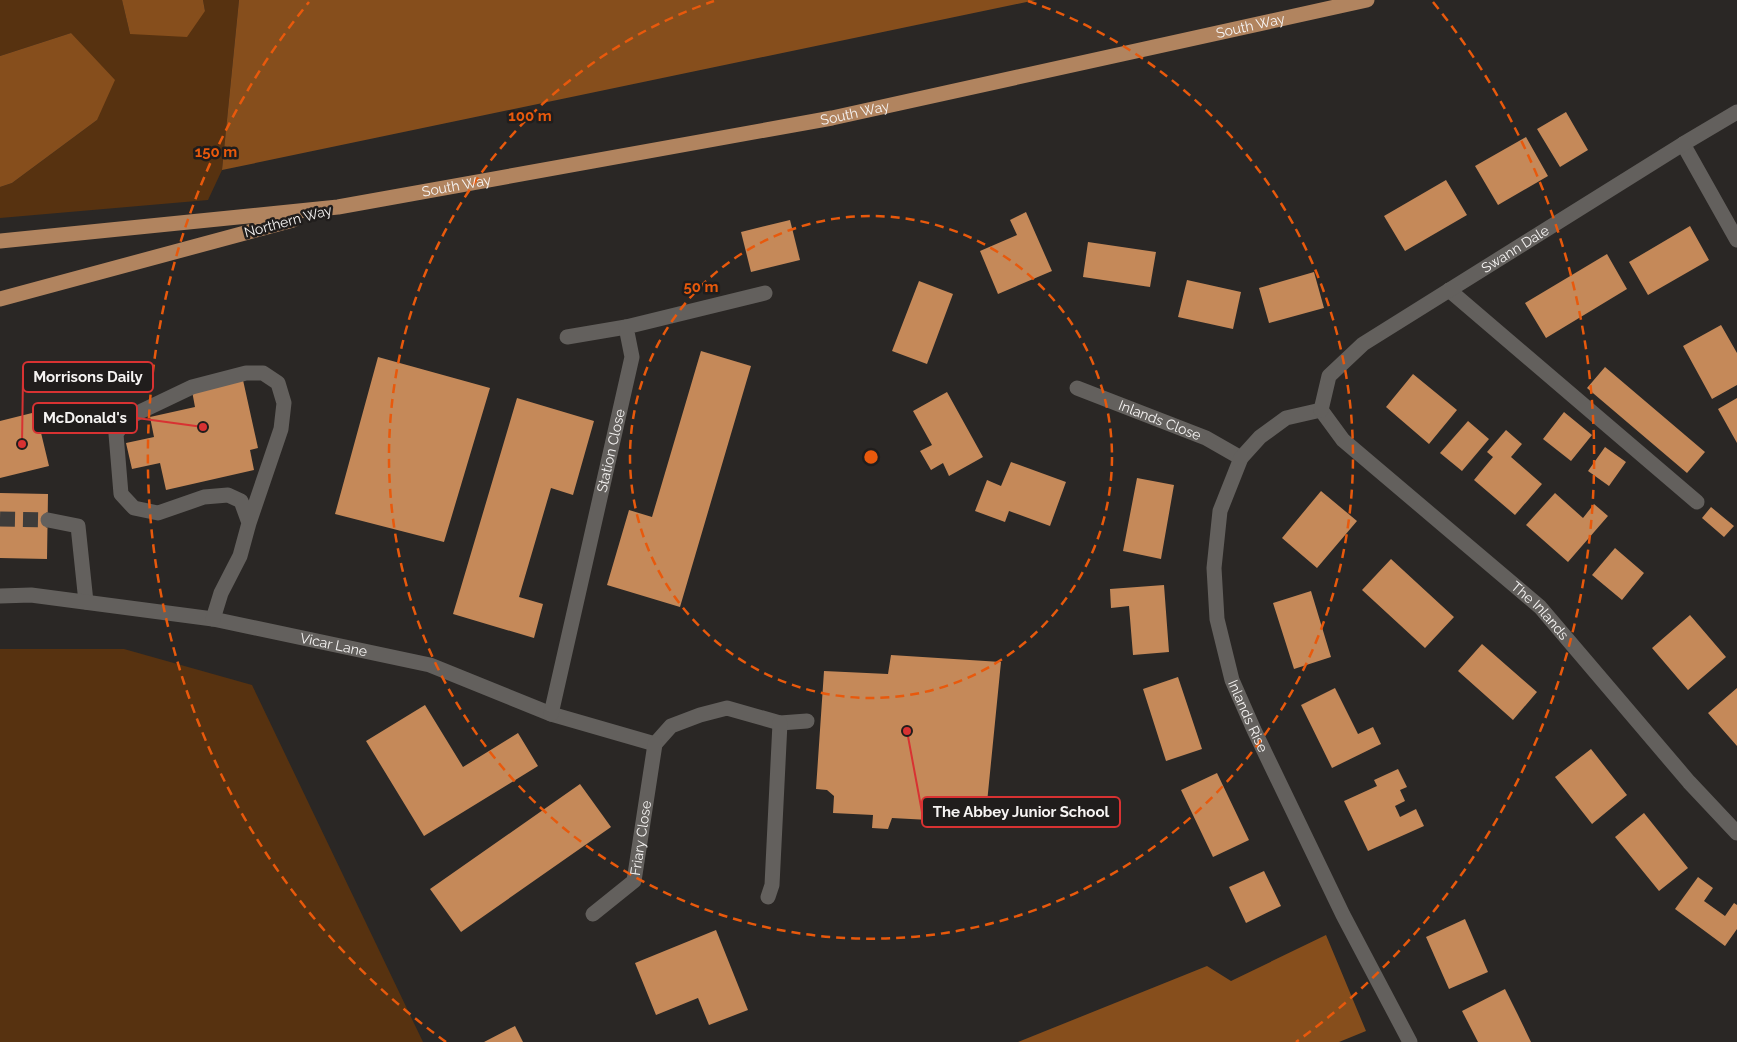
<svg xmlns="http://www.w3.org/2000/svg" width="1737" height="1042" font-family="Raleway,sans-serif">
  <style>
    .green { fill: #573210 }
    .forest { fill: #864e1c }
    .building { fill: #c58959 }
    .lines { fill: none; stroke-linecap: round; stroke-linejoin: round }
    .minor-tunnel { stroke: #3e3c3a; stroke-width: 15; stroke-dasharray: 15 8; stroke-linecap: butt }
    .minor { stroke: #63605d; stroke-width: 15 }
    .major { stroke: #b1845f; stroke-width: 15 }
    .ring { fill: none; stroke: #e8590c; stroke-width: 2.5; stroke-dasharray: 9 6 }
    .labels { text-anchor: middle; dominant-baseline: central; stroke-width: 5; stroke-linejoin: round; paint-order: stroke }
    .street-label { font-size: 14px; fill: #f6f4f3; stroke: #201d1c }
    .centre { fill: #e8590c; stroke: #201d1c; stroke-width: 2.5 }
    .ring-label { font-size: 15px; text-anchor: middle; font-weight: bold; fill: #e8590c; stroke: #201d1c; stroke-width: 5; stroke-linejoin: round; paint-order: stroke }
    .leader { fill: none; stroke: #d83232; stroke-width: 2 }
    .callout-dot { fill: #d83232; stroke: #201d1c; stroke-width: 2 }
    .callout { fill: #201d1c; stroke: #d83232; stroke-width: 2 }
    .callout-label { font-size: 15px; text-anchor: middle; font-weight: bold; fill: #f6f4f3 }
  </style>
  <rect width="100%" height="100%" fill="#2a2725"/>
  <path class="green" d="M0,0H122L130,34L205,11L203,0H239L222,170L208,200L0,218V187L12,183L97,120L71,33L0,56Z
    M0,649H124L252,685L423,1042H0Z"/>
  <path class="forest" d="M122,0H203L205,11L187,37L130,34Z
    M239,0H1036L222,170Z
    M71,33L115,80L97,120L12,183L0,187V56Z
    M1326,935L1366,1031L1339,1042H1018L1207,966L1231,981Z"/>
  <path class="building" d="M1566,112L1588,150L1560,167L1537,129Z
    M1526,137L1548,176L1498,205L1475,166Z
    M1446,180L1467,215L1405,251L1384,216Z
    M1026,212L1052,271L998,294L980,251L1017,235L1010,220Z
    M790,220L800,260L751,272L741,232Z
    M1690,226L1709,260L1648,295L1629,262Z
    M1088,242L1156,252L1150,287L1083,277Z
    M1607,254L1627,289L1546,338L1525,303Z
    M1314,272L1324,308L1269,323L1259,288Z
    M1187,280L1241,292L1233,329L1178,317Z
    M919,281L953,294L927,364L892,351Z
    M1721,325L1737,353V385L1712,399L1683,346Z
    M701,351L751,366L680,607L607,585L629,510L652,517Z
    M378,357L490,388L444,542L335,514Z
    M1605,367L1705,452L1687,473L1587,388Z
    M1413,374L1457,410L1429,444L1386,407Z
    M243,380L258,448L250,450L254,470L166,490L160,463L132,469L126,443L154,437L150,417L195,407L192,391Z
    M947,392L983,457L949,476L943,463L931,470L920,451L932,445L913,411Z
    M517,398L594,421L573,495L551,488L519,597L543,604L534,638L453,614Z
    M1737,398V443L1718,409Z
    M36,412L49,466L0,478V421Z
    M1564,412L1592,435L1571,461L1543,439Z
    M1468,421L1489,439L1462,471L1440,453Z
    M1506,430L1522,444L1511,457L1542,484L1515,515L1474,480L1493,457L1487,452Z
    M1605,447L1626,462L1609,486L1588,471Z
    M1011,462L1066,482L1050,526L1009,511L1005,522L975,511L987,480L1001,486Z
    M1137,478L1174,485L1161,559L1123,551Z
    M1321,491L1357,521L1317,568L1282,538Z
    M0,493L48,494L47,559L0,558Z
    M1555,493L1583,518L1594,504L1608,516L1568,562L1526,525Z
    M1711,507L1734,526L1724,537L1702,518Z
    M1615,548L1644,573L1622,600L1592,575Z
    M1391,559L1454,617L1425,648L1362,590Z
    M1164,585L1169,652L1133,655L1129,606L1111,608L1110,589Z
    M1311,591L1331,657L1294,669L1273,603Z
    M1690,615L1726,657L1688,690L1652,648Z
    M1482,644L1537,692L1513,720L1458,671Z
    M891,655L1001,662L985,823L892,818L888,829L872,828L873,815L833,813L834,796L827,790L816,789L824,671L888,674Z
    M1178,677L1202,749L1166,761L1143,689Z
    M1335,688L1358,734L1373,727L1381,744L1332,768L1301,705Z
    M1737,688V746L1708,713Z
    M425,705L463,767L518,733L538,766L424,836L366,741Z
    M1591,749L1627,795L1592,824L1555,777Z
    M1398,769L1407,787L1400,790L1405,801L1395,806L1400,817L1416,809L1424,826L1368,851L1344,801L1377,786L1374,780Z
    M1217,773L1249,840L1213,857L1181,790Z
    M580,784L611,827L461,932L430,889Z
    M1644,813L1688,868L1659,891L1615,837Z
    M1264,871L1281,906L1246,923L1229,887Z
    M1698,877L1713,888L1704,901L1725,916L1734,903L1737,905V929L1725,946L1675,909Z
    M1465,919L1488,972L1449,989L1426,937Z
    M716,930L748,1010L709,1025L698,998L656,1015L635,963Z
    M1505,989L1518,1015L1531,1042H1478L1462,1011Z
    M515,1026L523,1042H484Z"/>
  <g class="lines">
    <path class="minor-tunnel" d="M0,519L48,520"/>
    <g class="minor">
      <path d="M1683,144L1737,240"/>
      <path d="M1449,290L1697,502"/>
      <path d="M567,337L626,327"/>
      <path id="s1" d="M1077,388L1206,438L1241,458"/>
      <path id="s2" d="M1321,410L1286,418L1260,437L1241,458L1220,511L1214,568L1217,619L1232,680L1254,730L1343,915L1410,1042"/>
      <path id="s3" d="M1321,410L1343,440L1540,607L1689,782L1737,833"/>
      <path id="s4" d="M1321,410L1329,376L1363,344L1683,144L1737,112"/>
      <path d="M48,520L78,526L86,602"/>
      <path id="s5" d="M0,596L31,595L213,619L430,665L551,714L655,744"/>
      <path d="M213,619L221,593L240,556L249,523L281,429L284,403L278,383L263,373H246L192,387L127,418L116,434L121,494L134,508L158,513L204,497L228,495L241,501L249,523"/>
      <path id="s6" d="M551,714L632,357L626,327L765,293"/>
      <path d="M655,744L671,726L700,715L727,708L780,723L807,721"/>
      <path d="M768,897L772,885L780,723"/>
      <path id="s7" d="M593,914L634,881L655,744"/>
    </g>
    <g class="major">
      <path id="s8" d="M0,241L338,207L832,118L1367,0"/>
      <path d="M0,299L293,220"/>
    </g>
  </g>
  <g class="ring">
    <circle cx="871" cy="457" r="241"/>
    <path d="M1028 1A482 482 0 1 1 714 1"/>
    <path d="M446 1042A723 723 0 0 1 309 2M1433 2A723 723 0 0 1 1296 1042"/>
  </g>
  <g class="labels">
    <g class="street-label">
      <text stroke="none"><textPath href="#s8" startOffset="1270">South Way</textPath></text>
      <text stroke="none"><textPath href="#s8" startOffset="865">South Way</textPath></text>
      <text stroke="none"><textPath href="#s8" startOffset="460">South Way</textPath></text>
      <text transform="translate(288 221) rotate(-15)">Northern Way</text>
      <text stroke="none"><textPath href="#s4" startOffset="261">Swann Dale</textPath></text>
      <text stroke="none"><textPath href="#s1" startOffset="89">Inlands Close</textPath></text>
      <text stroke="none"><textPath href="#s6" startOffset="270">Station Close</textPath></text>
      <text stroke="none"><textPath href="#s3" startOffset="298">The Inlands</textPath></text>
      <text stroke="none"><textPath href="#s5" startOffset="338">Vicar Lane</textPath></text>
      <text stroke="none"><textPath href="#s2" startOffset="364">Inlands Rise</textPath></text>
      <text stroke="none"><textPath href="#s7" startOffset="96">Friary Close</textPath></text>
    </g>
  </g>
  <circle cx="871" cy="457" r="8" class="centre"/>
  <g class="ring-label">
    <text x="530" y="121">100 m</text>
    <text x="216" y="157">150 m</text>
    <text x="701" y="292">50 m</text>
  </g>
  <path class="leader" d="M22 444L23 377M203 427L137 418M907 731L922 812"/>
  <g class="callout-dot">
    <circle cx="22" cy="444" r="5"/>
    <circle cx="203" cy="427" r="5"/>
    <circle cx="907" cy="731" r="5"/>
  </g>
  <g class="callout">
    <rect x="23" y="362" width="130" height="30" rx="5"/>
    <rect x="33" y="403" width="104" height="30" rx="5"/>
    <rect x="922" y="797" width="198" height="30" rx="5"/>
  </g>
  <g class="callout-label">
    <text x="88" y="382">Morrisons Daily</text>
    <text x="85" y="423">McDonald's</text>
    <text x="1021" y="817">The Abbey Junior School</text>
  </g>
</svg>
